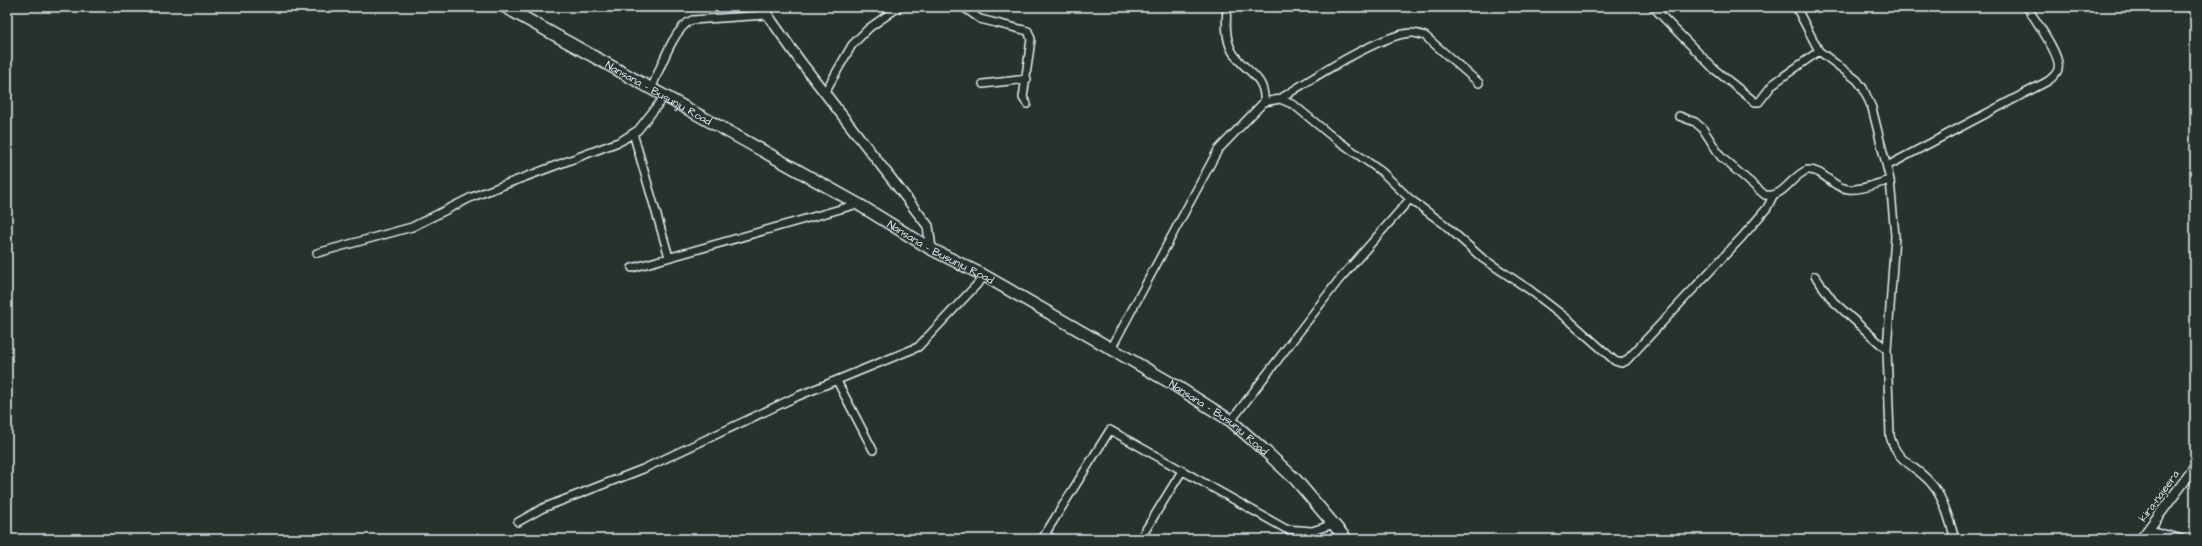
<svg xmlns="http://www.w3.org/2000/svg" width="2202" height="546" font-family="'Architects Daughter',sans-serif">
  <style>
    .lines { fill: none; stroke-linecap: round; stroke-linejoin: round }
    .minor-casing { stroke: #e8f1f8; stroke-width: 10 }
    .tertiary-casing { stroke: #e8f1f8; stroke-width: 12 }
    .primary-casing { stroke: #e8f1f8; stroke-width: 14 }
    .minor { stroke: #26332d; stroke-width: 7 }
    .tertiary { stroke: #26332d; stroke-width: 9 }
    .primary { stroke: #26332d; stroke-width: 11 }
    .labels { text-anchor: middle; dominant-baseline: central; stroke-width: 3; stroke-linejoin: round; paint-order: stroke }
    .street-label { font-size: 11px; fill: #e8f1f8; stroke: #26332d }
  </style>
  <rect width="100%" height="100%" fill="#26332d"/>
  <filter id="ink" filterUnits="userSpaceOnUse"><feTurbulence type="fractalNoise" baseFrequency=".025" numOctaves="2"/><feDisplacementMap in="SourceGraphic" scale="8" xChannelSelector="R" yChannelSelector="G"/><feConvolveMatrix kernelMatrix="1 2 1 2 8 2 1 2 1" color-interpolation-filters="sRGB"/></filter>
  <g filter="url(#ink)">
    <g class="lines">
      <g class="minor-casing">
        <path id="minor" d="M963,7L980,19L1028,31L1031,39L1023,98L1027,104
          M1653,7L1714,69L1755,102H1759L1773,84L1819,51
          M1796,7L1819,51L1857,80L1863,88L1872,108L1890,180L1895,236L1887,350L1890,436C1897,463 1914,464 1930,482C1944,497 1949,520 1955,539
          M983,84L1027,79
          M651,89C660,70 673,28 692,20L766,15
          M825,92L852,45L869,28L899,7
          M1280,99C1306,82 1384,32 1413,33C1417,33 1421,35 1425,36L1479,83
          M1264,102L1280,99L1294,105L1329,134L1382,172L1410,199L1444,224L1482,258L1530,290L1570,321L1615,361L1621,363L1626,361L1742,237L1767,208L1773,196
          M1679,116L1695,122L1703,129L1721,157L1765,195C1784,198 1790,177 1807,170C1824,169 1832,188 1848,189C1861,191 1878,183 1890,180
          M633,133L669,257
          M1887,166L2048,81C2052,78 2057,74 2058,69C2062,56 2035,20 2027,7
          M317,253L412,227L472,197L621,141L638,130L665,96
          M632,268L858,204
          M1815,276L1833,301L1887,350
          M1112,347L1218,150L1264,102C1266,74 1243,72 1232,51C1225,38 1226,21 1227,7
          M837,381L873,450
          M1231,421L1338,281L1410,199
          M518,522L543,508L643,469L798,396L918,347L985,276
          M2150,530L2182,539
          M1045,534L1053,539
          M1042,539L1110,430L1286,529L1312,531L1334,524
          M1140,539L1182,471"/>
      </g>
      <g class="tertiary-casing">
        <path id="tertiary" d="M762,7L800,61L928,226L931,249
          M2141,539L2195,467"/>
      </g>
      <g class="primary-casing">
        <g id="primary">
          <path id="s1" d="M505,7L858,204L931,249L985,276L1176,386L1231,421L1265,451L1296,480L1346,539"/>
        </g>
      </g>
      <use href="#minor" class="minor"/>
      <use href="#tertiary" class="tertiary"/>
      <use href="#primary" class="primary"/>
    </g>
  </g>
  <g class="labels">
    <g class="street-label">
      <text stroke="none"><textPath href="#s1" startOffset="176">Nansana - Busunju Road</textPath></text>
      <text stroke="none"><textPath href="#s1" startOffset="500">Nansana - Busunju Road</textPath></text>
      <text stroke="none"><textPath href="#s1" startOffset="824">Nansana - Busunju Road</textPath></text>
      <text transform="translate(2159 496) rotate(-54)">kira-najeera</text>
    </g>
  </g>
  <rect width="2202" height="546" fill="none" stroke="#26332d" stroke-width="24"/>
  <rect x="12" y="12" width="2178" height="522" fill="none" stroke="#e8f1f8" stroke-width="1.5" filter="url(#ink)"/>
</svg>
